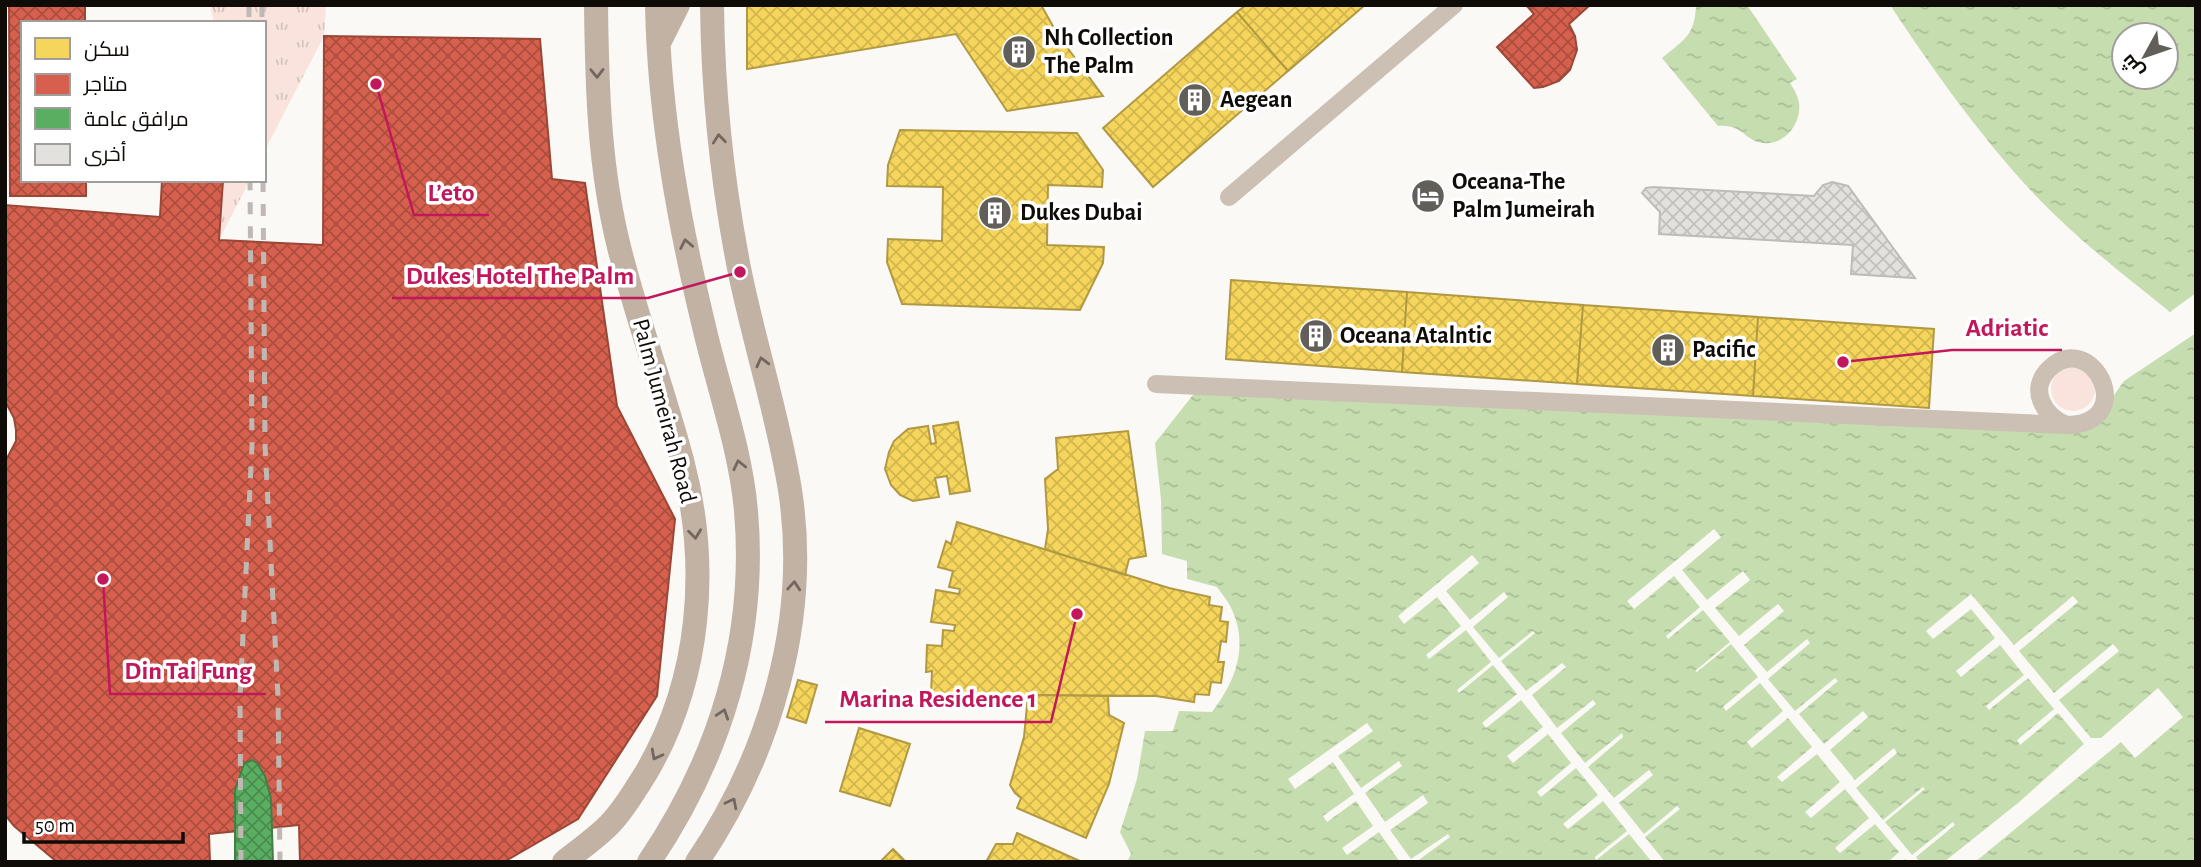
<svg xmlns="http://www.w3.org/2000/svg" width="2201" height="867" font-family="'Alegreya Sans',Cairo,sans-serif">
  <style>
    .green { fill: #f9e3dc }
    .park { fill: url(#park-tufts) }
    .water { fill: url(#water-ripples); fill-rule: evenodd }
    .pier { fill: #fbf9f6 }
    .homes { fill: url(#homes-cross-hatch); stroke: #b19943; stroke-width: 2 }
    .shops { fill: url(#shops-cross-hatch); stroke: #9a4738; stroke-width: 2 }
    .public { fill: url(#public-cross-hatch); stroke: #447d46; stroke-width: 2 }
    .building { fill: url(#building-cross-hatch); stroke: #bdbcb9; stroke-width: 2 }
    .lines { fill: none; stroke-linecap: round; stroke-linejoin: round }
    .street { stroke: #ccbfb4; stroke-width: 18 }
    .secondary { stroke: #c2b2a4; stroke-width: 24 }
    .rail { stroke: #c0b9b3; stroke-width: 5; stroke-dasharray: 12 12; stroke-linecap: butt }
    .oneway { stroke: #71675e }
    .labels { text-anchor: middle; dominant-baseline: central; stroke-width: 7; stroke-linejoin: round; paint-order: stroke }
    .poi-label { font-size: 24px; font-weight: bold; fill: #0f0c08; stroke: #fff; text-anchor: start }
    .street-label { font-size: 24px; fill: #0f0c08; stroke: #fff }
    .leader { fill: none; stroke: #c2185b; stroke-width: 2.5 }
    .callout-dot { fill: #c2185b; stroke: #fff; stroke-width: 2.5 }
    .callout-label { font-size: 26px; text-anchor: middle; font-weight: bold; fill: #c2185b; stroke: #fff; stroke-width: 7; stroke-linejoin: round; paint-order: stroke }
  </style>
  <defs>
    <pattern id="park-tufts" width="24" height="20" patternUnits="userSpaceOnUse" patternTransform="scale(1.75)"><rect width="24" height="20" fill="#f9e3dc"/><path d="M3 7l-1-3M5 7V3M7 7l1-3M15 17l-1-3M17 17v-4M19 17l1-3" fill="none" stroke="#d4c2bb"/></pattern>
    <pattern id="water-ripples" width="26" height="14" patternUnits="userSpaceOnUse" patternTransform="scale(1.75)"><rect width="26" height="14" fill="#c6deaf"/><path d="M2 4q2-2 4 0t4 0M15 11q2-2 4 0t4 0" fill="none" stroke="#a9bd95"/></pattern>
    <pattern id="homes-cross-hatch" width="8" height="8" patternUnits="userSpaceOnUse" patternTransform="scale(1.75)"><rect width="8" height="8" fill="#f6d55c"/><path d="M0 0l8 8M0 8l8-8" fill="none" stroke="#d2b64e"/></pattern>
    <pattern id="shops-cross-hatch" width="8" height="8" patternUnits="userSpaceOnUse" patternTransform="scale(1.75)"><rect width="8" height="8" fill="#d6604d"/><path d="M0 0l8 8M0 8l8-8" fill="none" stroke="#ac4e3e"/></pattern>
    <pattern id="public-cross-hatch" width="8" height="8" patternUnits="userSpaceOnUse" patternTransform="scale(1.75)"><rect width="8" height="8" fill="#5aae61"/><path d="M0 0l8 8M0 8l8-8" fill="none" stroke="#498c4e"/></pattern>
    <pattern id="building-cross-hatch" width="8" height="8" patternUnits="userSpaceOnUse" patternTransform="scale(1.75)"><rect width="8" height="8" fill="#e2e1de"/><path d="M0 0l8 8M0 8l8-8" fill="none" stroke="#c1c0bd"/></pattern>
  </defs>
  <rect width="100%" height="100%" fill="#fbf9f6"/>
  <path class="green" d="M2051 389a22 22 0 1 1 44 0a22 22 0 1 1-44 0Z"/>
  <path class="park" d="M210,5H326L324,36L264,152V23H214Z
    M223,180H250L219,240Z"/>
  <path class="water" d="M1696,5H1747L1797,79L1790,83C1794,89 1798,96 1799,103C1802,123 1784,146 1763,143C1744,141 1744,124 1718,126L1662,58C1684,40 1695,35 1696,5Z
    M1890,5H2196V293L2170,312C2124,275 2077,239 2036,196C1983,140 1933,70 1890,5ZM2124,35H2166V77H2124Z
    M2196,333V862H1127L1131,854L1120,832L1137,779L1145,731H1173L1179,711L1212,712C1235,682 1249,647 1232,610C1229,602 1222,594 1217,587L1187,579V561L1162,554L1161,500L1155,443L1204,381L2074,428L2112,398L2124,381Z"/>
  <path class="pier" d="M1714,529L1721,537L1682,570L1707,600L1743,571L1750,580L1715,608L1739,636L1778,604L1784,611L1744,645L1767,672L1807,639L1810,643L1768,679L1795,711L1835,678L1838,681L1799,714L1824,744L1863,711L1868,717L1830,750L1855,780L1894,748L1897,753L1856,788L1883,820L1923,787L1925,789L1885,822L1912,855L1953,822L1955,825L1916,857L1919,862H1907L1905,859L1901,862H1888L1899,852L1875,824L1840,853L1835,848L1869,818L1845,789L1811,818L1805,812L1840,782L1817,754L1782,782L1777,777L1812,747L1788,718L1752,748L1747,742L1783,711L1760,683L1726,711L1723,707L1758,677L1731,644L1697,672L1695,671L1730,642L1703,610L1668,639L1666,636L1700,607L1674,576L1634,609L1627,601Z
    M1472,555L1479,563L1446,591L1470,620L1504,592L1508,597L1473,627L1499,658L1533,631L1535,633L1501,661L1526,691L1562,663L1566,667L1532,695L1557,728L1593,700L1596,704L1561,733L1585,763L1622,733L1623,737L1588,767L1614,798L1649,770L1653,775L1619,803L1644,834L1677,806L1680,809L1645,837L1665,862H1652L1629,834L1596,860L1595,857L1627,831L1603,801L1568,829L1563,824L1598,795L1576,768L1541,797L1537,792L1571,763L1548,734L1513,763L1507,756L1543,727L1521,700L1486,728L1482,723L1517,694L1493,665L1459,693L1457,690L1491,662L1466,630L1429,659L1426,655L1461,626L1437,597L1404,624L1398,616Z
    M1971,594L2014,645L2073,596L2078,602L2019,651L2054,693L2113,644L2119,651L2059,700L2091,738H2101L2158,688L2183,717L2135,758L2121,742L1975,862H1944L2018,803L2084,744L2058,713L2020,745L2017,740L2054,709L2028,678L1989,710L1986,706L2024,675L2000,645L1961,677L1956,671L1995,638L1971,609L1933,639L1926,631Z
    M1367,723L1373,731L1338,756L1361,788L1399,761L1402,766L1365,793L1385,822L1423,795L1428,803L1390,830L1411,859L1448,834L1450,837L1416,862H1400L1379,832L1347,855L1342,848L1373,826L1356,801L1327,822L1323,816L1354,794L1333,762L1295,789L1288,779Z"/>
  <path class="homes" d="M747,5H1041L1058,35L1103,96L1007,111L956,34L747,69Z
    M1246,5H1365L1288,71L1237,12Z
    M1237,12L1288,71L1153,187L1103,128Z
    M900,130L1077,133L1103,170L1102,187L1048,185L1047,245L1104,247L1103,263L1080,310L902,304L887,262L888,239L942,241L943,187L887,186L888,165Z
    M1231,280L1407,292L1402,372L1226,359Z
    M1407,292L1583,305L1577,384L1402,372Z
    M1583,305L1758,317L1753,396L1577,384Z
    M1758,317L1934,329L1929,408L1753,396Z
    M958,422L970,491L950,494L947,476L935,478L939,497L913,501L900,495L891,485L885,469L889,452L894,441L908,429L928,426L931,444L936,443L933,426Z
    M1128,431L1146,556L1129,559L1125,575L1045,549L1048,529L1045,479L1058,469L1056,438Z
    M957,522L1169,588L1210,597L1209,605L1222,607L1220,621L1228,622L1226,642L1221,641L1218,662H1224L1221,683L1211,682L1209,695L1195,694L1194,702L1156,696L931,694L932,671L926,672L927,645L942,646L943,630L954,631L955,625L931,622L936,590L959,594L960,589L949,587L953,571L938,567L946,541L951,544Z
    M798,680L817,685L806,723L787,717Z
    M1028,695L1108,696L1109,715L1124,723L1109,784L1086,838L1017,808L1021,798L1015,793L1010,785L1024,737Z
    M859,728L910,744L890,806L840,791Z
    M1017,833L1082,862H986L996,844H1013Z
    M893,849L906,862H880Z"/>
  <path class="shops" d="M9,5H85V23H23V180H86V196H10Z
    M1526,5H1590L1569,24L1575,36L1577,50L1570,70L1559,81L1543,87L1534,88L1497,47L1534,14Z
    M324,36L540,39L552,179L585,183L617,406L675,519L657,696L578,819L504,862H300L299,825L209,834L210,862H57L14,826L5,815V462L16,441V430L14,418L5,401V205L160,217L162,180H223L219,240L323,245Z"/>
  <path class="public" d="M252,760L257,763L265,776L271,799L273,862H235V790L244,764Z"/>
  <path class="building" d="M1832,182L1848,186L1915,278L1851,274L1853,245L1659,234L1660,212L1642,193L1646,188L1653,187L1814,196L1823,185Z"/>
  <g class="lines">
    <path class="street" d="M1229,197L1454,5
      M1156,384L2066,425C2141,424 2092,327 2049,369C2028,390 2044,415 2066,425"/>
    <path class="secondary" d="M660,41L678,5
      M564,862C579,850 596,838 609,825C624,810 635,790 646,773C701,679 710,565 682,460C663,389 637,319 619,247C599,167 597,87 596,5
      M649,862C720,757 757,638 746,511C741,452 720,393 706,335C680,228 659,116 657,5
      M697,862C770,755 810,619 790,490C778,415 754,343 739,268C722,181 713,94 712,5"/>
    <path class="rail" d="M249,5V23
      M262,5V23
      M263,180L265,445L278,697L280,862
      M241,862L240,698L252,445L250,180"/>
  </g>
  <defs><path id="oneway-chevron" d="M-2-3.5L2.5 0L-2 3.5" fill="none" stroke-width="1.6" stroke-linecap="round" stroke-linejoin="round" transform="scale(1.75)"/></defs>
  <g class="oneway">
    <use href="#oneway-chevron" transform="translate(597 73) rotate(89)"/>
    <use href="#oneway-chevron" transform="translate(719 139) rotate(-96)"/>
    <use href="#oneway-chevron" transform="translate(686 244) rotate(-101)"/>
    <use href="#oneway-chevron" transform="translate(762 362) rotate(-104)"/>
    <use href="#oneway-chevron" transform="translate(739 465) rotate(-103)"/>
    <use href="#oneway-chevron" transform="translate(695 534) rotate(83)"/>
    <use href="#oneway-chevron" transform="translate(794 586) rotate(-86)"/>
    <use href="#oneway-chevron" transform="translate(723 714) rotate(-72)"/>
    <use href="#oneway-chevron" transform="translate(656 755) rotate(118)"/>
    <use href="#oneway-chevron" transform="translate(732 803) rotate(-63)"/>
  </g>
  <defs>
    <g id="building-disc" transform="scale(1.75)"><circle r="9.5" fill="#625f5b" stroke="#fff"/><path d="M-4-6H4V6H1V3H-1V6H-4ZM-2.5-4.3h1.7v1.8h-1.7ZM.8-4.3h1.7v1.8H.8ZM-2.5-1h1.7V.8h-1.7ZM.8-1h1.7V.8H.8Z" fill="#fff"/></g>
    <g id="hotel-disc" transform="scale(1.75)"><circle r="9.5" fill="#625f5b" stroke="#fff"/><path d="M-6-4.5h1.5V1H6V5H4.5V3h-9V5H-6ZM-4 0a1.8 1.8 0 1 1 3.6 0ZM.5 0V-2.5h3Q6-2.5 6 0Z" fill="#fff"/></g>
  </defs>
  <g fill-rule="evenodd">
    <use href="#building-disc" x="1019" y="52"/>
    <use href="#building-disc" x="1195" y="100"/>
    <use href="#hotel-disc" x="1428" y="196"/>
    <use href="#building-disc" x="995" y="213"/>
    <use href="#building-disc" x="1316" y="336"/>
    <use href="#building-disc" x="1668" y="350"/>
  </g>
  <g class="labels">
    <g class="poi-label">
      <text x="1044" y="38">Nh Collection<tspan x="1044" dy="28">The Palm</tspan></text>
      <text x="1220" y="100">Aegean</text>
      <text x="1452" y="182">Oceana-The<tspan x="1452" dy="28">Palm Jumeirah</tspan></text>
      <text x="1020" y="213">Dukes Dubai</text>
      <text x="1340" y="336">Oceana Atalntic</text>
      <text x="1692" y="350">Pacific</text>
    </g>
    <g class="street-label">
      <text transform="translate(664 411) rotate(75)">Palm Jumeirah Road</text>
    </g>
  </g>
  <path class="leader" d="M376 84L414 215H489M740 272L648 298H392M1843 362L1952 350H2062M103 579L110 694H266M1077 614L1051 722H825"/>
  <g class="callout-dot">
    <circle cx="376" cy="84" r="7"/>
    <circle cx="740" cy="272" r="7"/>
    <circle cx="1843" cy="362" r="7"/>
    <circle cx="103" cy="579" r="7"/>
    <circle cx="1077" cy="614" r="7"/>
  </g>
  <g class="callout-label">
    <text x="451" y="201">L’eto</text>
    <text x="520" y="284">Dukes Hotel The Palm</text>
    <text x="2007" y="336">Adriatic</text>
    <text x="188" y="679">Din Tai Fung</text>
    <text x="938" y="707">Marina Residence 1</text>
  </g>
  <rect width="2201" height="867" fill="none" stroke="#0f0c08" stroke-width="14"/>
  <rect x="21" y="21" width="245" height="161" fill="#ffffff" stroke="#9f9e9c" stroke-width="2"/>
  <rect x="35" y="38" width="35" height="21" fill="#f6d55c" stroke="#9f9e9c" stroke-width="2"/>
  <text x="84" y="56" font-size="21" fill="#0f0c08">سكن</text>
  <rect x="35" y="74" width="35" height="21" fill="#d6604d" stroke="#9f9e9c" stroke-width="2"/>
  <text x="84" y="91" font-size="21" fill="#0f0c08">متاجر</text>
  <rect x="35" y="108" width="35" height="21" fill="#5aae61" stroke="#9f9e9c" stroke-width="2"/>
  <text x="84" y="126" font-size="21" fill="#0f0c08">مرافق عامة</text>
  <rect x="35" y="144" width="35" height="21" fill="#e2e1de" stroke="#9f9e9c" stroke-width="2"/>
  <text x="84" y="161" font-size="21" fill="#0f0c08">أخرى</text>
  <g transform="translate(2145 56) rotate(230)"><circle r="33" fill="#ffffff" stroke="#9f9e9c" stroke-width="2"/>
  <path d="M0-5L12 26L0 18L-12 26Z" fill="#625f5b"/>
  <text y="-10" font-size="19" font-weight="bold" text-anchor="middle" fill="#0f0c08">ش</text>
  </g>
  <path d="M24 832v10h159v-10" fill="none" stroke="#0f0c08" stroke-width="3.5"/>
  <text x="35" y="832" font-size="21" fill="#0f0c08" stroke="#ffffff" stroke-width="5" paint-order="stroke">50 m</text>
</svg>
